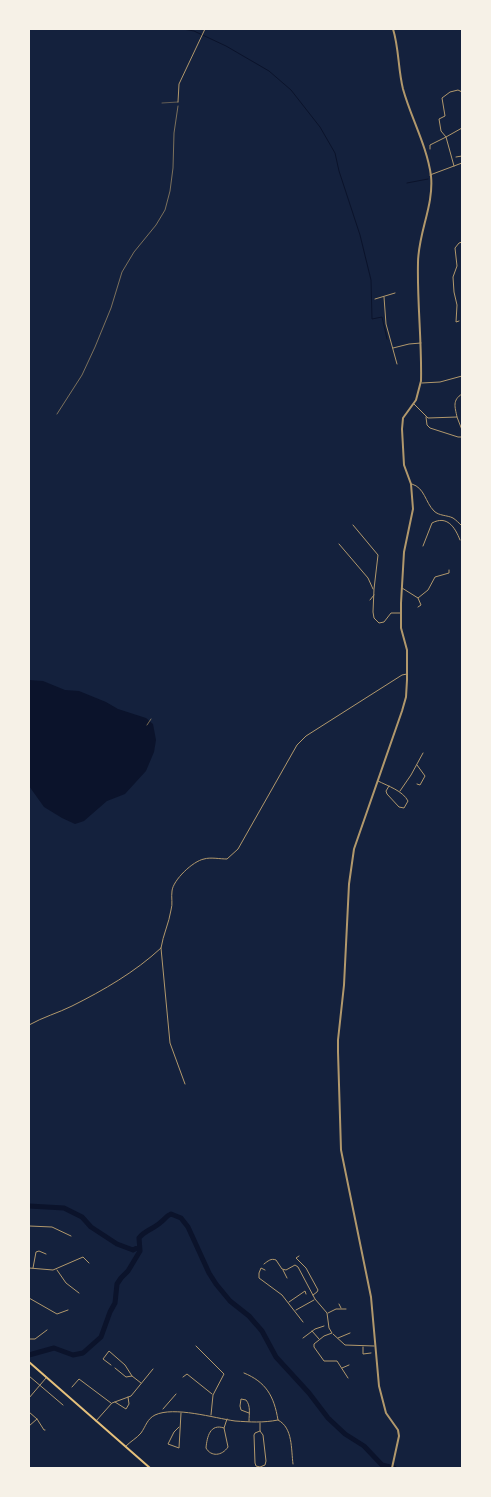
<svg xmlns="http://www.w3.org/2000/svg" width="491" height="1497" font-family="'IBM Plex Serif',serif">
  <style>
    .water { fill: #0b132b }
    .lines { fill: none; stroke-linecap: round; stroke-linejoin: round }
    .stream { stroke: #0b132b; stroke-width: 1 }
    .river { stroke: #0b132b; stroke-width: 5 }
    .path { stroke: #e5c07b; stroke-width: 0.5 }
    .service { stroke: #b1986c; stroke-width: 0.5 }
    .minor { stroke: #b1986c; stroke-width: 1 }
    .tertiary { stroke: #b1986c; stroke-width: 2 }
    .secondary { stroke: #e5c07b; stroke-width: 2 }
  </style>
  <rect width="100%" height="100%" fill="#14213d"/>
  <path class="water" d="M29,680L43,681L65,690L79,691L106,702L118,709L146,718L153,724L156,740L154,752L146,771L125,794L107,801L84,821L75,824L62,818L44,807L29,786Z"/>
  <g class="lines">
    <path class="stream" d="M183,29L194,31L226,46L269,71L291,90L320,127L335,153L339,171L360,235L371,280L372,319L382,317L387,339
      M407,183L428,179"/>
    <path class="river" d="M29,1206L64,1208L82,1217L91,1227L117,1244L133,1250L139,1247
      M29,1355L54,1348L73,1355L83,1353L101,1337L110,1312L115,1303L117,1284L121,1278L128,1271L140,1251L139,1238C145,1230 154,1229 161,1222C165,1219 166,1216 171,1214L181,1218L188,1227L209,1273L216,1284L230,1301L249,1316L262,1331L276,1357L309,1393L328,1418L345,1434L364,1446L382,1465L394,1468"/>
    <path class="path" d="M57,414L82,375L95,347L111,308L122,272L134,252L156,225L165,210L170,191L173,168L174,133L178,106
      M147,725L151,719"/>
    <path class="service" d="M162,103L178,102"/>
    <path class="minor" d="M178,102L179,84L205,29
      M430,149V145L446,137L441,131L439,119L445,116L442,98L450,92L458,90L462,92
      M456,157L462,156
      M454,166L446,137L462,128
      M430,175L462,163
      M384,297L386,324L397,364
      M375,299L395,293
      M459,321L456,322L457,305L454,292L453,277L457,266L455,248L459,243L462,242
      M393,348L409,344L421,343
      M422,383L440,382L462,376
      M414,404L428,418L457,417C455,407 452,400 462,394
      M426,417L427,425L430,428L458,437H462
      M457,417L462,430
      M412,484C425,488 425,502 434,511C439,516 447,515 453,518C456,520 459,523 462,526
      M353,525L378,555L374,589L373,612L374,618L379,623L384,622L391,613H400
      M339,544L368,578L373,589
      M423,546L432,523C447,515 455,527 460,540
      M402,588L418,598L428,590L435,577L449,573V570
      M370,600L374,595
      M418,607L421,605L418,598
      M378,781C388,786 403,791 408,801L404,808L399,807L387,794L386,791L389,786
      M417,784L420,785L425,776L417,765
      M400,791L411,775L423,753
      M161,948L170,1043L185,1084
      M29,1025C43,1017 58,1013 72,1006C104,990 135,972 161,948C163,935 169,923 171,910C173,904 171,897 172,891C173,880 193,861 204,859C210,857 220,859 227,859L238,849L297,745L306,736L402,675L407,674
      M29,1226L52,1227L71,1236
      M299,1256L296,1258L306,1268L318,1290L317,1292L313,1295
      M264,1264C268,1261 271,1258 276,1260L282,1269L286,1270L295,1265L298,1267L315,1299L327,1313L329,1328L332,1333L324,1336L314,1344V1347L324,1361H337L348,1378
      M29,1268L53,1270L83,1257L89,1263
      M33,1268L36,1252L39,1251L46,1254
      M57,1270L66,1283L79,1293
      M265,1270L261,1268L259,1273V1278L282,1295L303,1322
      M283,1270L287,1278
      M29,1298L57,1314L68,1310
      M289,1302L305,1291L306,1294
      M339,1304L341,1308
      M296,1310L314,1300
      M328,1313L336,1309H346
      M312,1331L319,1339
      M333,1334L345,1345L374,1346
      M303,1338L315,1329L324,1326
      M338,1338L350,1333
      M29,1339H35L47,1330
      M196,1346L224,1374L213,1395L211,1415
      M363,1347V1354L371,1353
      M111,1365L103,1359L109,1351L125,1365L132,1376
      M115,1368L126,1377L132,1376L141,1383
      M342,1368L349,1365
      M244,1373C266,1382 274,1396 278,1420C293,1428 291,1449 293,1464
      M29,1376L63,1405
      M183,1377L187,1374L212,1394
      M72,1387L79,1379L111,1403
      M29,1398L46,1378
      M115,1402L126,1409L129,1404L128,1397
      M163,1409L176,1394
      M29,1412L37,1419L44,1430H45
      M96,1421L112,1403L131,1396L153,1369
      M249,1421C249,1414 251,1406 246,1400L241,1399L240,1406L241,1410L249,1413
      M29,1426L37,1419
      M179,1427L174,1432L168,1444L179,1448L181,1413
      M224,1428C210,1423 207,1437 206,1448C211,1457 222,1456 228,1447L224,1428L227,1419
      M260,1431L255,1433L254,1435L255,1463L256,1466L260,1467L265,1465L266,1461L263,1435L260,1431V1423
      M126,1446C131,1441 137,1438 141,1433C146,1426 147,1419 155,1415C174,1406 214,1418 235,1421C250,1422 263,1423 278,1420"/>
    <path class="tertiary" d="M392,1468L399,1436L398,1430L386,1413L379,1386L371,1297L341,1150L338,1052V1040L344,985L349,884L354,849L402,711L406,697L407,680V650L401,628V603L404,552L413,509L411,484L404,465L402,429L403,418L416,400L421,381C422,342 417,302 418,263C418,233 434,206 431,176C427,146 411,118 403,89C398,69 399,48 393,29"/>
    <path class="secondary" d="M29,1362L150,1468"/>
  </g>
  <rect width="491" height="1497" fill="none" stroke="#f6f1e7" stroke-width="60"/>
</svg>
